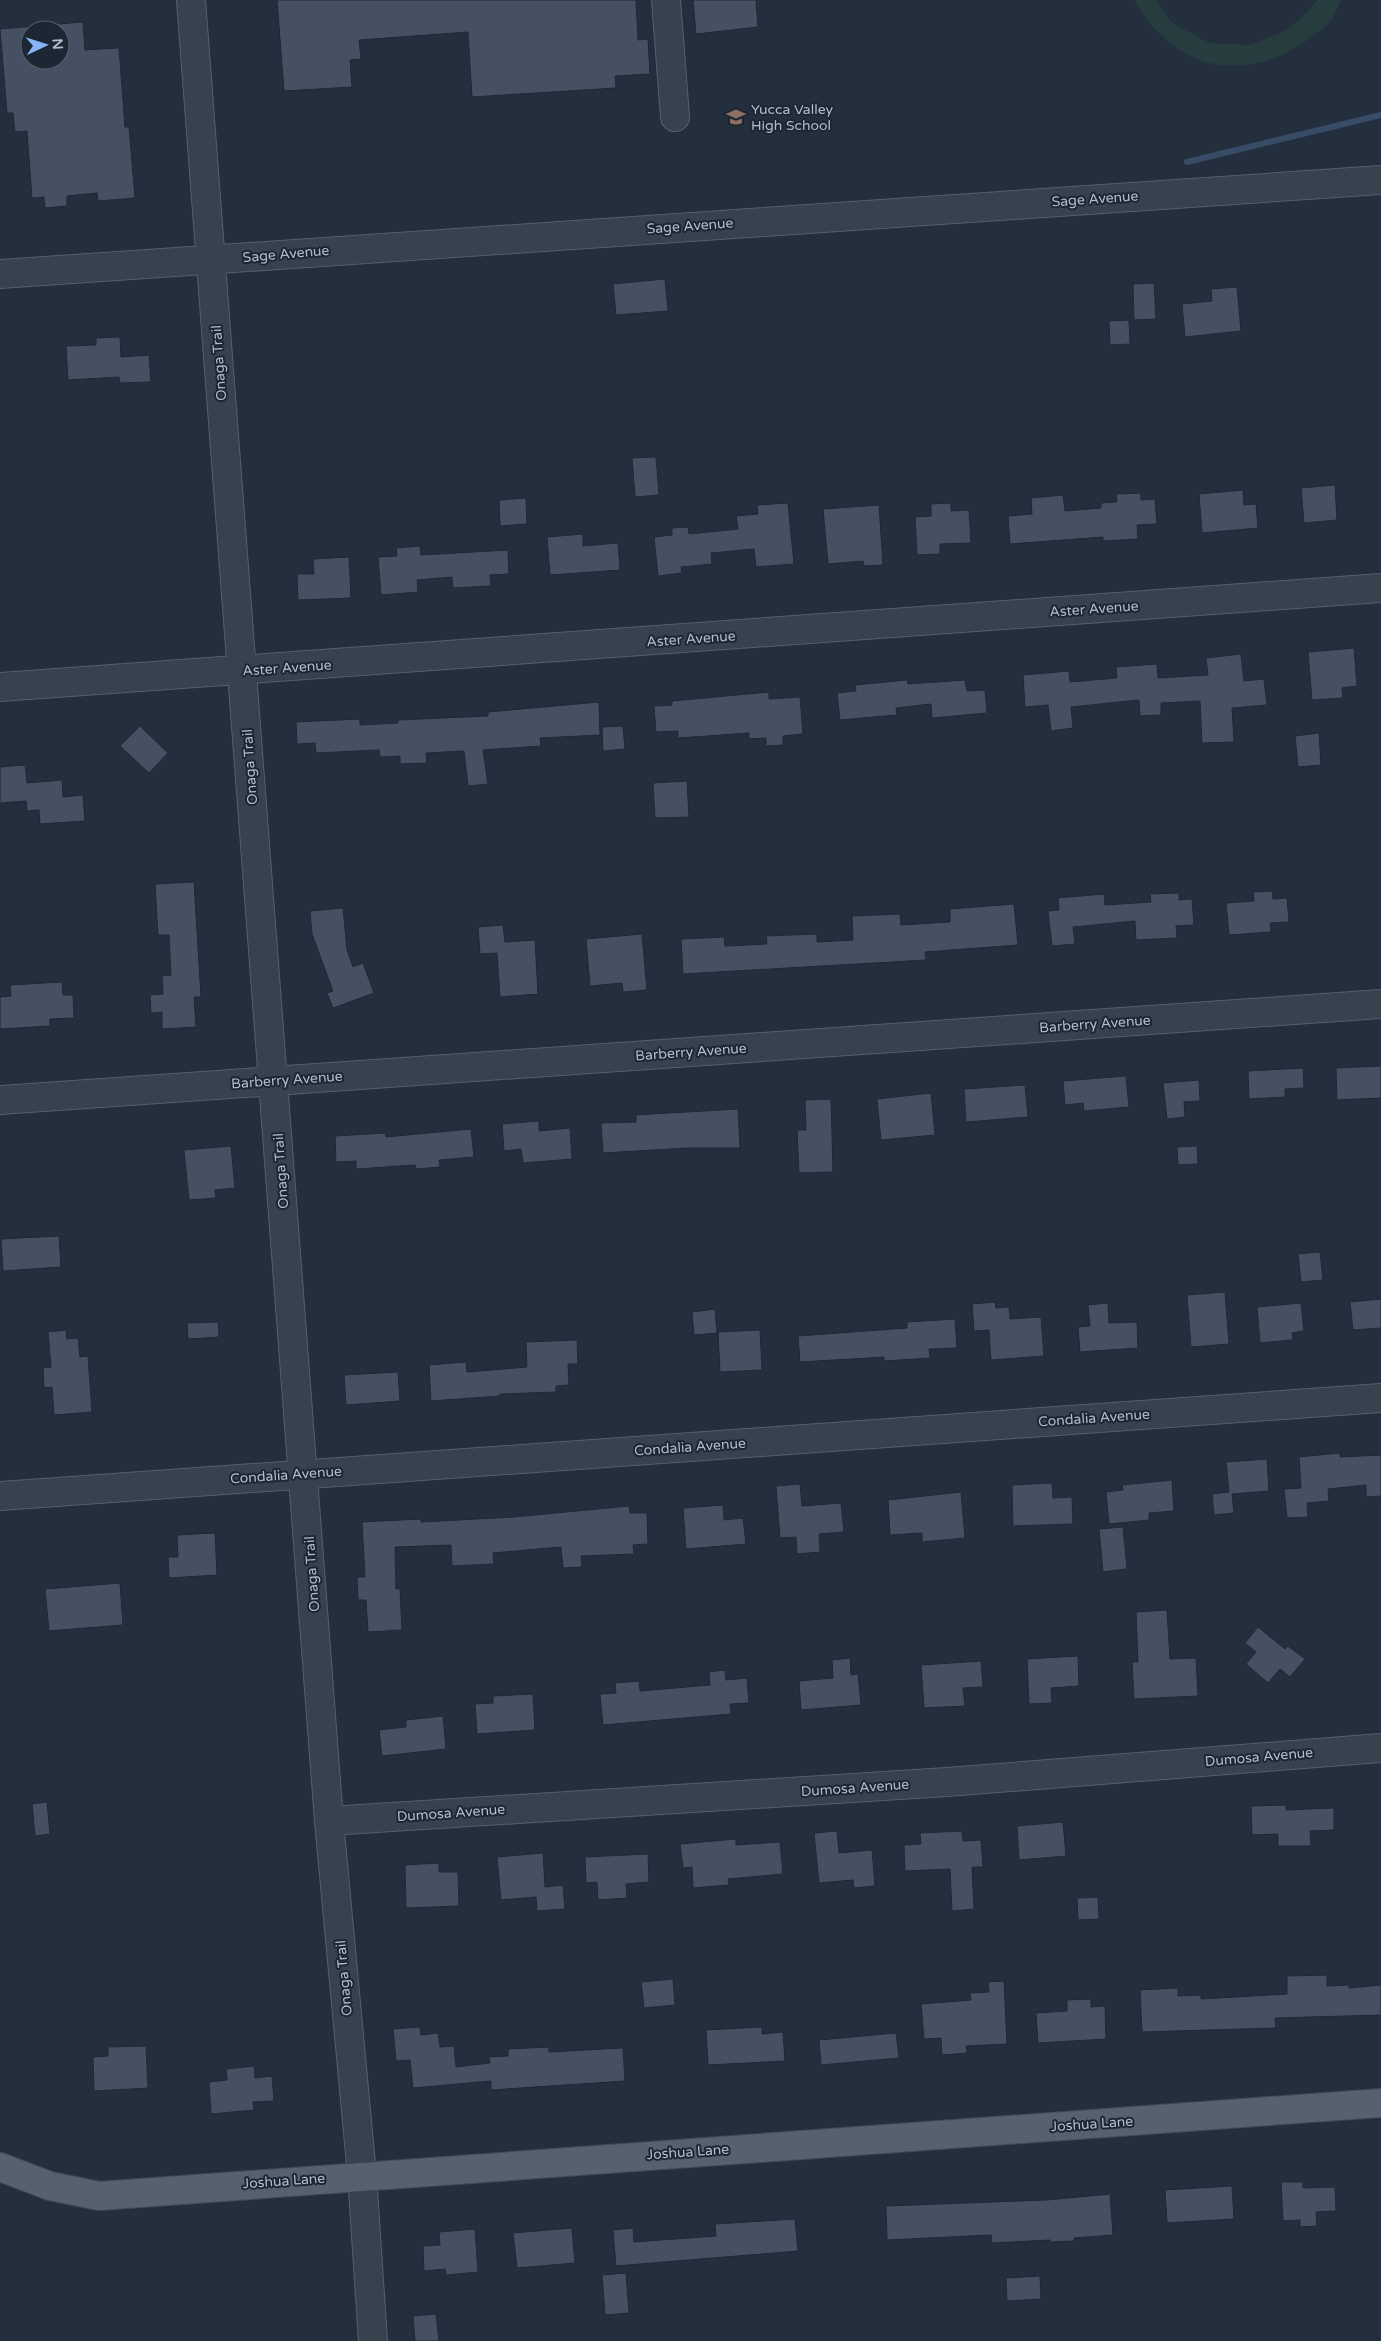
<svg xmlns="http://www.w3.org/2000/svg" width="1381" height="2341" font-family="'Varela Round',sans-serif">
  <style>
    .green { fill: #263c3f }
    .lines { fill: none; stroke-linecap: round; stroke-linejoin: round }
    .stream { stroke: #394c67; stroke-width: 6 }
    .building { fill: #455162; stroke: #1f2835; fill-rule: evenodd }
    .minor-casing { stroke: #565f6c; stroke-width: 30 }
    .major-casing { stroke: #414a57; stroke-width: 30 }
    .minor { stroke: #38414e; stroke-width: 28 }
    .major { stroke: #56606e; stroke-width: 28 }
    .labels { text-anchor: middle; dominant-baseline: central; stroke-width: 4; stroke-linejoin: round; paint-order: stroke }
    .poi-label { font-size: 14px; fill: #b4bcc9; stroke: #1d2633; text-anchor: start }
    .street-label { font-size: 14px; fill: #b4bcc9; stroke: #1d2633 }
  </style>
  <rect width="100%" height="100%" fill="#242f3e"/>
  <path class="green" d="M1134,0H1156L1171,22L1209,43L1251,45L1280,33L1300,19L1318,0H1341C1338,7 1334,18 1328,24C1324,28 1318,32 1313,36C1282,60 1244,72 1205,62C1177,54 1147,25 1134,0Z"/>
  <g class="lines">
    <path class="stream" d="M1187,162L1381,115"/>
  </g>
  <path class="building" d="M277,0H636L638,40L648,39L650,74L615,76L616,88L472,97L468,32L359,40L361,59L350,60L352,87L284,91Z
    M693,0H756L758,27L696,34Z
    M83,22L85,50L119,48L125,127H129L135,198L98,201L97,193L67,196V206L45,208L44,197L32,198L27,131L15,132L13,113H7L0,29ZM30,30H60V60H30Z
    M665,279L668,311L616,315L613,284Z
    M1154,283L1156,319L1134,320L1133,284Z
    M1237,287L1241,331L1185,337L1182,304L1212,301L1211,289Z
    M1129,320L1130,344L1110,345L1109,321Z
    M120,337L121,357L149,355L151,382L120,383L119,377L68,380L66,346L96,345V338Z
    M656,457L659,495L635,497L632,458Z
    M1335,485L1337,520L1304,523L1301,488Z
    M1243,490L1244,505L1256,504L1258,528L1202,533L1199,494Z
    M1141,493V500L1155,499L1157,524L1137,525L1138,539L1103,541V537L1010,544L1008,516L1032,514L1031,498L1063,495L1065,511L1101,508V503L1117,502L1116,494Z
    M526,498L527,524L500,526L499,500Z
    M788,503L794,564L756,567L754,549L711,553L712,564L681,567L682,573L658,576L654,537L672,535V528L688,527L689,534L738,529L736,516L758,514L757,505Z
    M951,503V511L969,510L971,543L940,544V554L917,555L915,517L931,516V504Z
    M879,505L883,565L864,566L863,561L828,564L823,509Z
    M583,534V546L618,543L620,570L550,575L547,537Z
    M420,546L421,555L508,550L509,574L490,575L491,586L453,588L452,577L417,580L418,592L381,595L378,557L397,556L396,548Z
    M349,557L351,598L298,600L297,574H314L313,559Z
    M1354,648L1357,686L1342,688L1343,698L1312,700L1308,652Z
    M1241,654L1244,681L1264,679L1267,705L1232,708L1234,742L1202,743L1200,701L1161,703V715L1140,716L1139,700L1071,707L1073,728L1051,731L1048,705L1025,707L1023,675L1069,671L1070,682L1117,678L1116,667L1157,664L1158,678L1208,675L1206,658Z
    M907,680L908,684L965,680L967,691L985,690L987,713L932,718L931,704L896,708L897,715L840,720L837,693L856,691L855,685Z
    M769,692V699L800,697L803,734L783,736V745L766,746V738L749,739V733L678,738V731L656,732L654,706L672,705V701Z
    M599,702L600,735L540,738L541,746L483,750L488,784L468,786L464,751L426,753L427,763L400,764V756L380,757L379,750L316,753L315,743L297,744L296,722L360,719V725L398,723V720L488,716V712Z
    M140,726L168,753L149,773L120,746Z
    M623,726L625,749L603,751L602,727Z
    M1319,733L1321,765L1298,767L1295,736Z
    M25,765L27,783L62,780L63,797L83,795L85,821L40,824L39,810L27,811L26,801L0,803V767Z
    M687,781L689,817L655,818L653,783Z
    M194,882L201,997H194L196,1027L162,1029V1012L151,1013L150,995L163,994L162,976L171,975L169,935H158L155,884Z
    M1272,891L1273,899L1287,898L1289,922L1270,923L1271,932L1229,935L1226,903L1254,901L1253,892Z
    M1179,893V900L1192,899L1194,925L1176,926L1177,938L1136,940L1135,921L1073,927L1075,944L1052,946L1048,911L1059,910L1058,898L1104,894L1105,905L1151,902L1150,894Z
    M1014,904L1018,945L925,952L926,960L683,974L681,939L724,937L725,946L767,944L766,936L817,934V942L853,940L852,916L900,914L901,925L950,922V909Z
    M343,908L347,950L353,967L363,963L374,993L333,1008L327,993L333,991L312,934L310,911Z
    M503,925L505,942L535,940L538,994L500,997L497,953L480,954L478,927Z
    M642,934L647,990L623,992L622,983L590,986L586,939Z
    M62,982L63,995H73L74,1018L50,1019V1026L0,1029V997L11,996L10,985Z
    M1381,1066V1098L1337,1100L1336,1068Z
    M1303,1068L1304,1088L1285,1089V1097L1249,1099L1248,1071Z
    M1126,1076L1129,1107L1084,1111L1083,1103L1065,1105L1063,1081Z
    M1199,1080L1200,1101L1184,1102L1185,1117L1167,1119L1163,1083Z
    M1025,1085L1028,1117L966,1122L964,1089Z
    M931,1093L935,1135L881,1140L877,1099Z
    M831,1099L833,1172L799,1173L797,1130H806L805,1100Z
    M738,1109L740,1148H687L603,1153L601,1123L636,1122V1115Z
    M539,1121V1131L570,1128L572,1159L523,1163L521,1149L504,1151L502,1124Z
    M471,1129L474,1157L439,1160L440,1167L416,1169L415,1165L356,1169V1161L336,1162L335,1136L385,1133L386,1137Z
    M231,1146L235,1188L215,1190L216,1198L189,1200L184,1150Z
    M1197,1146L1198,1164L1178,1165L1177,1147Z
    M59,1236L61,1267L3,1271L1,1239Z
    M1320,1252L1323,1280L1301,1282L1298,1254Z
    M1225,1292L1229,1344L1191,1347L1187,1295Z
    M1381,1299V1328L1353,1330L1350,1302Z
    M995,1302L996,1308L1009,1307L1010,1319L1041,1317L1044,1356L991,1360L989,1330L974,1331L972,1304Z
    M1108,1303L1109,1323L1137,1322L1138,1348L1080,1352L1078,1327L1090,1326L1088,1305Z
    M1301,1303L1304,1331L1292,1333L1293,1340L1260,1343L1257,1307Z
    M715,1309L717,1333L694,1335L692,1312Z
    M955,1319L957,1348L929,1349L930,1358L884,1361V1357L800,1362L798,1336L907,1328V1322Z
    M218,1322L219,1337L188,1339L187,1323Z
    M66,1330L67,1339L78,1338L80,1357L88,1356L92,1412L54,1415L52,1387L44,1388L43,1368L51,1367L48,1332Z
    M760,1330L762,1370L720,1372L718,1332Z
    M577,1340L578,1364H568L569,1385L556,1386V1392L500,1394V1396L431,1401L429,1365L466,1362L467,1372L527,1367L526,1342Z
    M398,1372L400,1401L346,1405L344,1375Z
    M1340,1453V1457L1381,1455V1496L1366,1497V1485L1328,1489L1329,1501L1307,1503L1308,1517L1287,1518L1284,1489L1301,1488L1299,1457Z
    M1267,1459L1269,1491L1232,1494L1234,1513L1214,1515L1212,1494L1229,1492L1226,1462Z
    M1172,1480L1174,1511L1149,1513V1520L1109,1524L1106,1492L1123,1490L1122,1485Z
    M1052,1483L1053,1498L1072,1497L1073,1524L1013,1526L1012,1485Z
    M800,1484L802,1506L841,1503L844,1532L819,1534L820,1552L797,1554L796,1537L780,1538L776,1486Z
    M961,1492L965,1538L922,1542V1533L890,1535L888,1500Z
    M723,1505L724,1520L743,1518L746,1544L686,1549L683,1508Z
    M629,1506L630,1513H647L648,1544L633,1545L634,1554L581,1556L582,1567L563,1568L561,1547L493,1553L494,1564L452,1566L451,1545L395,1547L396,1589H400L402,1630L368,1632L366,1600H358L357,1577H365L362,1522L421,1519V1522L514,1517Z
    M1123,1527L1127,1569L1103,1572L1099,1529Z
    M215,1533L217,1575L169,1578L168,1557H178L177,1535Z
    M120,1583L123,1625L49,1631L45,1589Z
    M1167,1610L1170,1659L1196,1658L1198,1696L1134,1699L1132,1662H1138L1136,1612Z
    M1258,1627L1285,1649L1288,1646L1305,1659L1290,1677L1280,1669L1268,1683L1246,1664L1256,1652L1245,1643Z
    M1078,1656L1079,1686L1051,1688L1052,1703L1029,1704L1027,1659Z
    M850,1658L851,1675L858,1674L861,1705L801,1710L799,1681L833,1678L832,1660Z
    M981,1661L983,1687L963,1688L965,1706L924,1708L921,1665Z
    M725,1670L726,1680L747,1678L749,1703L730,1704L731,1714L603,1725L600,1694L616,1693L615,1683L639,1681L640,1691L710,1685L709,1672Z
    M533,1694L535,1730L477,1734L475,1704L493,1703V1696Z
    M443,1716L446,1749L382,1756L379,1730L406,1727V1720Z
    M47,1802L50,1834L35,1836L32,1804Z
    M1286,1805V1810L1334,1808V1830L1310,1831L1311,1846H1278V1834L1252,1835L1251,1806Z
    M1063,1822L1066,1856L1019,1860L1017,1826Z
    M837,1831L839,1853L872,1850L875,1886L854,1888L853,1880L819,1883L814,1833Z
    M962,1831L963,1841L981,1840L983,1867H972L974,1909L952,1911L950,1869L905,1871L904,1845L921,1844L920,1833Z
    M736,1839V1845L780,1842L783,1874L728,1879L729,1885L693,1888L692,1867L683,1868L680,1844Z
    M543,1853L545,1887L563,1885L565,1909L537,1911L536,1897L501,1900L497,1857Z
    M648,1854L649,1882L626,1884L627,1898L598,1900L597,1882L586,1883L585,1857Z
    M439,1863V1872H458L459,1906L406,1908L405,1865Z
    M1098,1897L1099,1919L1078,1920L1077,1898Z
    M1327,1975V1986L1349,1985V1988L1381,1985V2015L1275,2018L1276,2028L1142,2032L1140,1990L1178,1988V1996L1201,1995V1999L1287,1994V1976Z
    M673,1979L675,2005L644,2008L641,1982Z
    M1004,1981L1007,2044L966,2046L967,2053L942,2055L941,2038L924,2039L921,2004L971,2000L970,1993L989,1992L988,1982Z
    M1091,1999V2007L1105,2006L1106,2039L1038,2043L1036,2013L1067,2011V2000Z
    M420,2027L421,2035L438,2033L440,2047L454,2046L456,2067L490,2063L489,2057L508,2056V2049L549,2047V2052L623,2048L625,2081L491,2090V2081L413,2088L410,2060L396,2061L393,2029Z
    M762,2027V2034L783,2032L785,2061L708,2065L706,2030Z
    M896,2033L899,2058L821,2065L819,2040Z
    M146,2046L148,2088L94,2091L93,2057L108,2056V2047Z
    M254,2066L255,2078L272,2076L274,2101L253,2102L254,2110L211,2114L209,2082L227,2080L226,2069Z
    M1281,2182H1303V2188L1335,2187L1336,2211L1316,2212L1317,2226L1300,2227V2220L1283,2221Z
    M1232,2186L1234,2219L1167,2223L1165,2190Z
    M1110,2194L1113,2235L1074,2238V2241L1050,2242V2240L992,2243L991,2235L887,2240L886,2206L1047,2200Z
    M795,2219L798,2251L616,2266L613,2230L633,2228L634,2242L716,2236L715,2224Z
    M572,2228L575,2263L517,2268L513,2233Z
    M475,2229L478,2272L446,2275L445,2269L424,2271L423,2246L440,2245L439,2232Z
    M626,2273L629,2313L605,2315L602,2275Z
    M1040,2276L1041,2299L1007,2301L1006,2278Z
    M436,2314L439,2341H415L413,2316Z"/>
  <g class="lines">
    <g class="minor-casing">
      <path id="minor" d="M191,0L329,1821L362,2175L373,2341
        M666,0L675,117
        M0,274L1381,180
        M0,687L1381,588
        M0,1100L1381,1004
        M0,1496L1381,1398
        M329,1821L947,1782L1381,1748"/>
    </g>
    <g class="major-casing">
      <path id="major" d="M0,2167L50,2186L99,2196L1381,2103"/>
    </g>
    <use href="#minor" class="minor"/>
    <use href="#major" class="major"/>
  </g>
  <defs>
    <g id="school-bare" transform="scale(1.5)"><path d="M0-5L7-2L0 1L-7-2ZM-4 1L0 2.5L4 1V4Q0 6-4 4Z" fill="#8d6e63" stroke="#1d2633" stroke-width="2.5" paint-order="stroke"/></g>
  </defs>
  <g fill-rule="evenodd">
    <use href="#school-bare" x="736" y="117"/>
  </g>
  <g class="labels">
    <g class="poi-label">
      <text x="751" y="109">Yucca Valley<tspan x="751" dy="16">High School</tspan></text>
    </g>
    <g class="street-label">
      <text transform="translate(1095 199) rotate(-4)">Sage Avenue</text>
      <text transform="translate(690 226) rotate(-4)">Sage Avenue</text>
      <text transform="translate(286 254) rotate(-5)">Sage Avenue</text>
      <text transform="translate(219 363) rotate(-94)">Onaga Trail</text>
      <text transform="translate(1094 609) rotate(-4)">Aster Avenue</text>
      <text transform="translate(691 639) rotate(-4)">Aster Avenue</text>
      <text transform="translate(287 668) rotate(-4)">Aster Avenue</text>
      <text transform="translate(250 767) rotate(-94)">Onaga Trail</text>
      <text transform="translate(1095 1024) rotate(-4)">Barberry Avenue</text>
      <text transform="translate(691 1052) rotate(-4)">Barberry Avenue</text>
      <text transform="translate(287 1080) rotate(-4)">Barberry Avenue</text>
      <text transform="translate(281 1171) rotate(-94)">Onaga Trail</text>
      <text transform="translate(1094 1418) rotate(-4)">Condalia Avenue</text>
      <text transform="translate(690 1447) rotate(-4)">Condalia Avenue</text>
      <text transform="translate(286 1475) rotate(-4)">Condalia Avenue</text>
      <text transform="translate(312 1574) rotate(-94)">Onaga Trail</text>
      <text transform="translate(1259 1757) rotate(-5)">Dumosa Avenue</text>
      <text transform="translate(855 1788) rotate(-4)">Dumosa Avenue</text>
      <text transform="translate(451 1813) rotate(-4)">Dumosa Avenue</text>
      <text transform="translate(344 1978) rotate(-95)">Onaga Trail</text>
      <text transform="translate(1092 2124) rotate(-4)">Joshua Lane</text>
      <text transform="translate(688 2152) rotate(-4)">Joshua Lane</text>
      <text transform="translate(284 2181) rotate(-4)">Joshua Lane</text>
    </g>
  </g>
  <g transform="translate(45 45) rotate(86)"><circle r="24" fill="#1d2633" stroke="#59626f"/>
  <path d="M0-4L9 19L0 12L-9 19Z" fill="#8ab4f8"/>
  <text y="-8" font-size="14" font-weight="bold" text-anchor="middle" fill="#b4bcc9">N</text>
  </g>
</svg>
